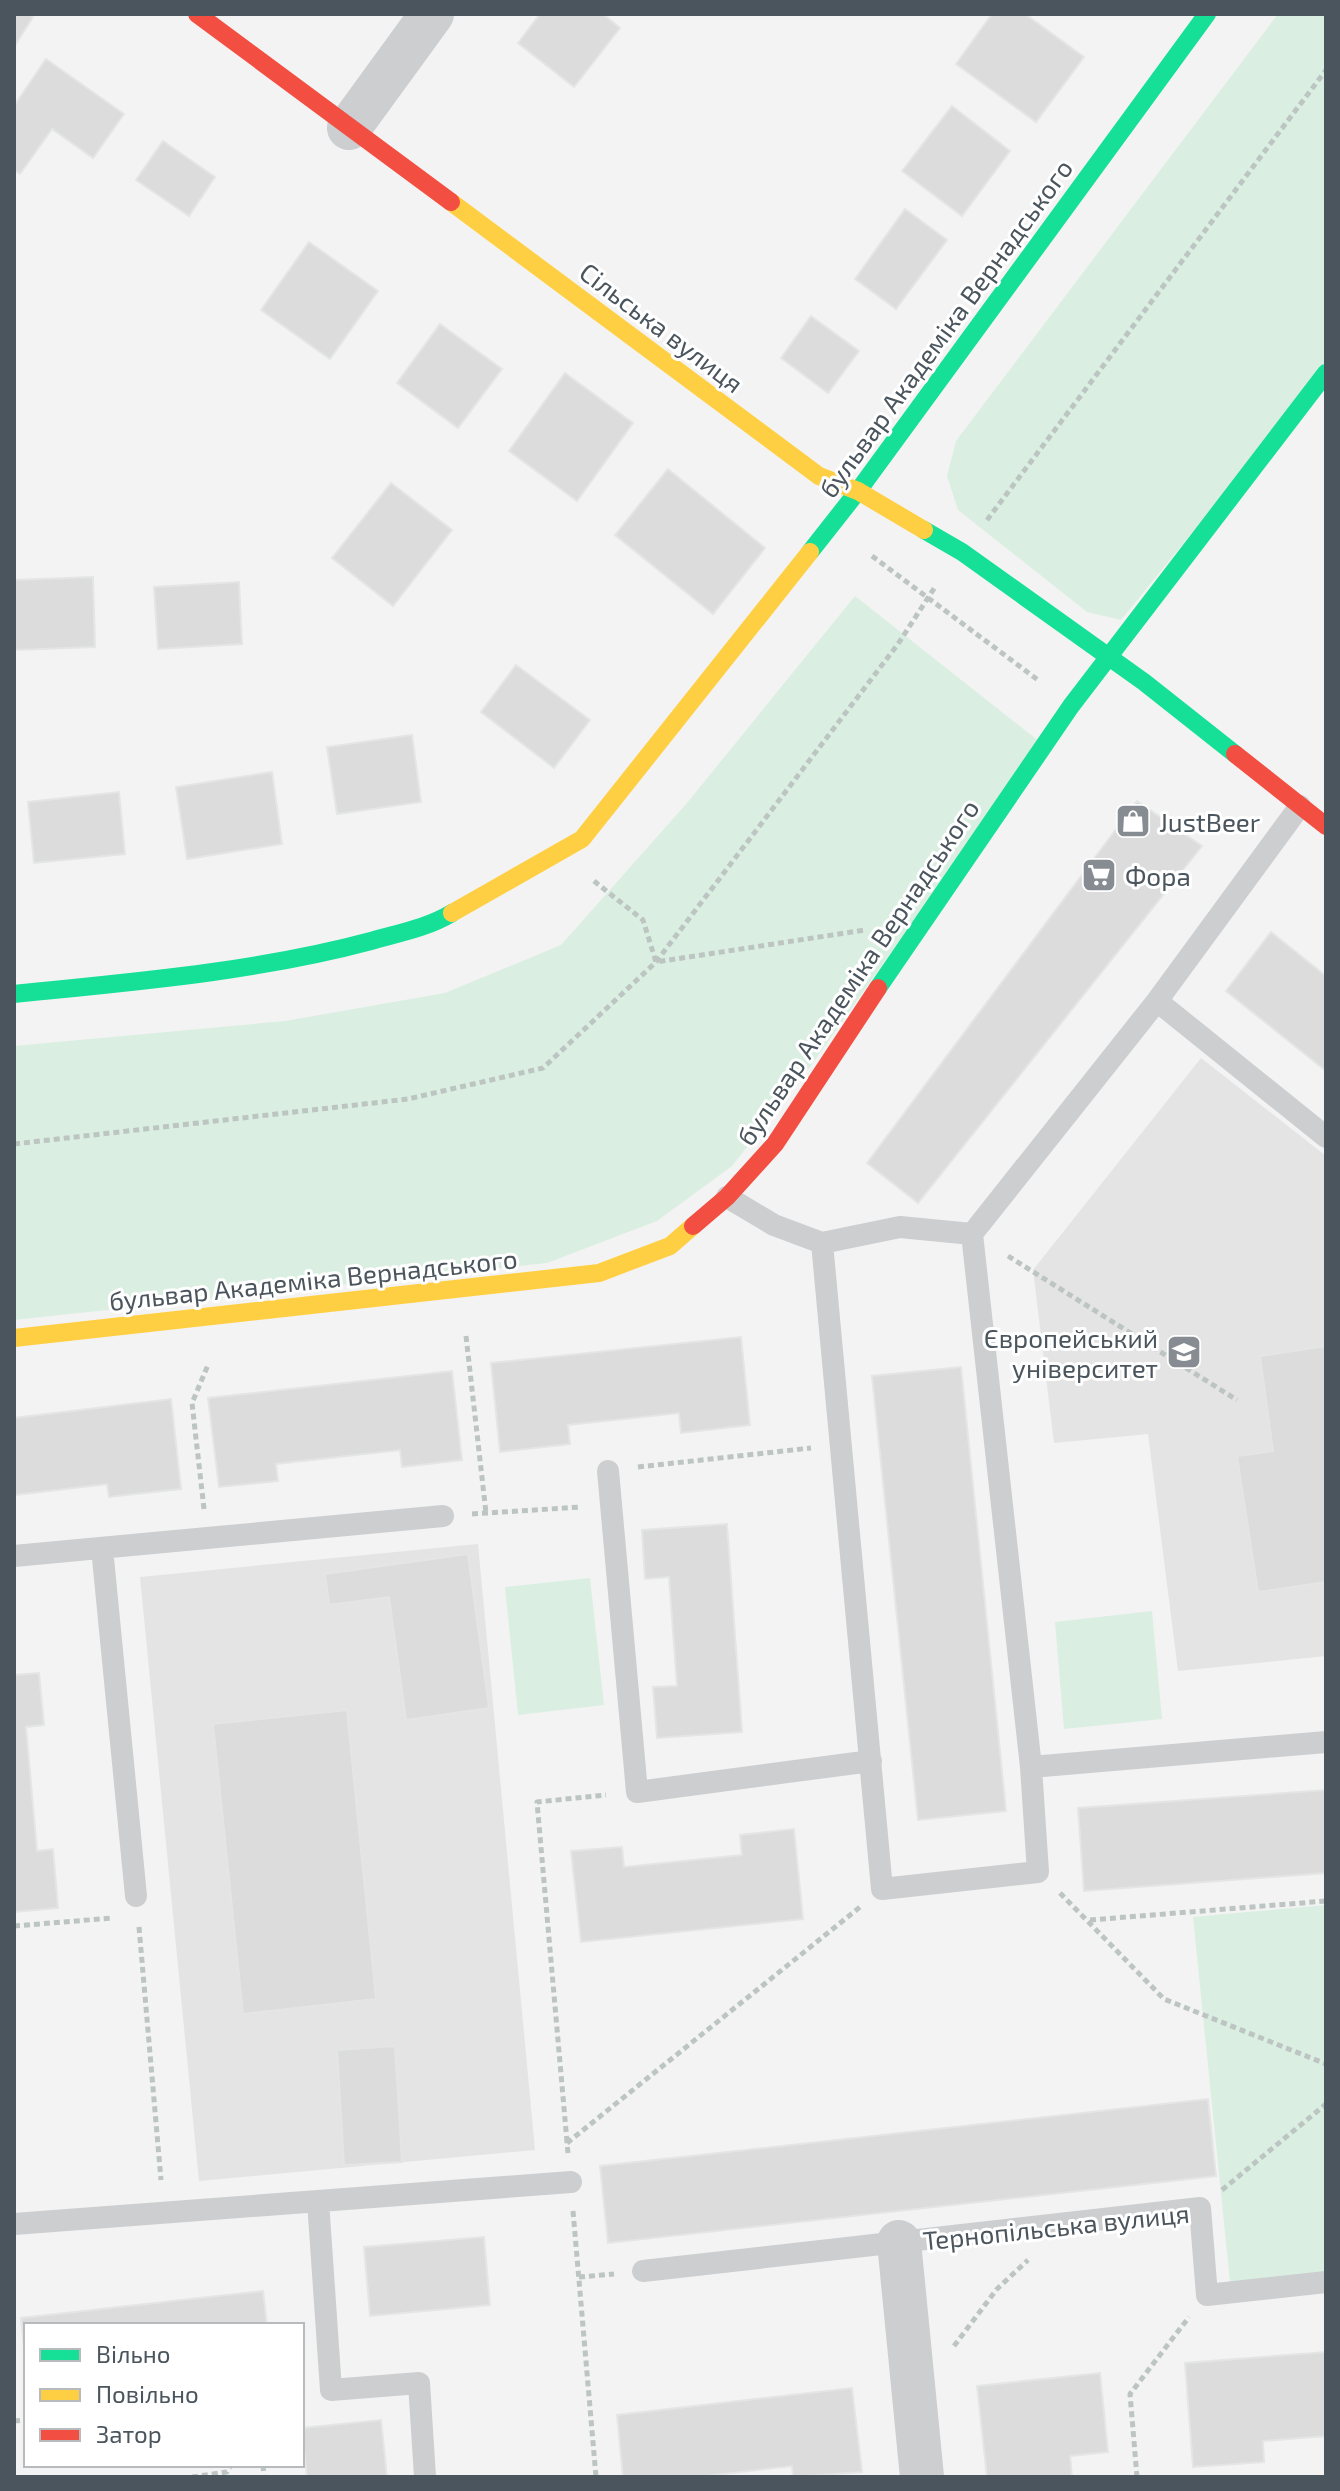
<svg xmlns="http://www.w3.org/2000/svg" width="1340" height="2491" font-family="'Exo 2',sans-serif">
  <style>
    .education { fill: #e5e4e4 }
    .green { fill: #daefe2 }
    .building { fill: #dcdcdd; stroke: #e4e5e5; stroke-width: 2 }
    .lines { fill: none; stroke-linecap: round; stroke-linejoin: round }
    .path { stroke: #bcc5c2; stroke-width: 5; stroke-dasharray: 6 4; stroke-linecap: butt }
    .lane { stroke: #ccced0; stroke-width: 22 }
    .street { stroke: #ccced0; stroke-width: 44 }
    .fast { stroke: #16e098; stroke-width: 18 }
    .slow { stroke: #ffcf43; stroke-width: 18 }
    .jam { stroke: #f24e42; stroke-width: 18 }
    .labels { text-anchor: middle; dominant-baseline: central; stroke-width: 6; stroke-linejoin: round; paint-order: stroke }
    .street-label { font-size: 26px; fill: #4b555d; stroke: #fff }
    .poi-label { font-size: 26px; fill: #4b555d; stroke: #fff; text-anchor: start }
  </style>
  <rect width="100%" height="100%" fill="#f3f3f3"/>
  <path class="education" d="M1201,1058L1326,1156V1656L1178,1671L1148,1434L1054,1443L1033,1270Z
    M478,1544L535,2150L199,2181L140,1577Z"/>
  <path class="green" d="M1278,14H1326V368L1121,620L1087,612L958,510L947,476L956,441Z
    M855,596L1040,742L810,1067L732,1166L657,1221L547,1263L14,1320V1046L285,1021L445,993L561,945L687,803Z
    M590,1578L604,1705L518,1715L505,1587Z
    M1152,1611L1162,1719L1064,1729L1055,1622Z
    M1326,1905V2282L1231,2292L1193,1917Z"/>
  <path class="building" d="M14,14H28L33,17L14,47Z
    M540,14H603L620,28L574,87L518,43Z
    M992,14H1025L1084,57L1036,122L956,64Z
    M46,59L124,114L93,158L52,129L20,174L14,170V106Z
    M952,106L1010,151L962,216L902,171Z
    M163,141L215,177L189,216L136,180Z
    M905,209L947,240L896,309L855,279Z
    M309,242L378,291L330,359L261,310Z
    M811,316L859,351L828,393L781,358Z
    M440,324L502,369L458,428L397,383Z
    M565,373L633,423L577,501L509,451Z
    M668,469L765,548L713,614L615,535Z
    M391,483L452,530L393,606L332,558Z
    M93,577L95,647L14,650V580Z
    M239,582L242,644L158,649L154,587Z
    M516,665L590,720L554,768L481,712Z
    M412,735L421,802L337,814L327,747Z
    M272,772L282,844L187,859L176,787Z
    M119,792L125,854L34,863L28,802Z
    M1137,801L1202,846L918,1203L867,1163Z
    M1271,932L1326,976V1071L1226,991Z
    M741,1337L750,1425L681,1433L679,1413L568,1425L570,1444L500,1452L491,1363Z
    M1326,1346V1582L1258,1592L1237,1456L1273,1451L1260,1356Z
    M961,1367L1006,1811L918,1820L872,1376Z
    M452,1371L462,1460L402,1467L400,1450L276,1464L278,1481L219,1487L208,1398Z
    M171,1399L181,1489L109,1497L107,1484L14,1495V1418Z
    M727,1524L742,1732L657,1738L653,1687L677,1686L669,1577L645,1579L642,1530Z
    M468,1554L489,1708L406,1720L389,1597L329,1605L325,1574Z
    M39,1673L44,1725L26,1727L37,1851L53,1849L58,1908L14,1912V1675Z
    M347,1710L376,1999L243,2014L213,1724Z
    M1326,1790V1873L1084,1891L1078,1808Z
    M794,1829L803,1919L581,1942L571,1851L622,1847L624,1867L742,1855L740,1835Z
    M395,2046L402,2162L344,2165L337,2050Z
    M1208,2099L1216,2176L608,2243L600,2166Z
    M484,2237L490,2305L370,2316L364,2247Z
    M263,2291L267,2325H26V2366L21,2318Z
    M1326,2352V2436L1263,2441L1264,2462L1193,2467L1185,2363Z
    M1100,2373L1108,2452L1070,2456L1072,2477H987L977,2386Z
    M852,2388L862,2472L793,2477L792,2466L698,2477H623L617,2415Z
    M381,2420L387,2477H307L302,2428Z"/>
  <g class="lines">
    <path class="path" d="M987,520L1326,70
      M872,556L1038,680
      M594,881L643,920L656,962L865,930
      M14,1144L408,1099L543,1068L656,962L898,644L935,587
      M1008,1256L1237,1400
      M466,1336L486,1513
      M638,1467L811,1448
      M204,1509L192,1403L208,1365
      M472,1514L581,1507
      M1060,1893L1164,1999L1326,2064
      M1090,1920L1326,1901
      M14,1926L113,1918
      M139,1927L161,2180
      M567,2142L537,1802L606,1795
      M568,2153L567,2143L860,1907
      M1222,2190L1326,2104
      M573,2211L596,2477
      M579,2277L614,2274
      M954,2346L997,2289L1028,2260
      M14,2421L26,2420
      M263,2465L264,2477
      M192,2477L227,2472L231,2465
      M1137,2477L1130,2394L1189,2317"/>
    <path class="lane" d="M1157,1001L1326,1137
      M727,1197L774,1225L822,1243L900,1227L972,1234
      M822,1243L882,1889L1038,1872L1031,1767L972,1234L1157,1001L1300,806
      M608,1471L637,1792L871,1761
      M102,1548L136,1896
      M14,1556L443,1516
      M1031,1767L1326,1742
      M318,2201L331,2390L419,2383L425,2477
      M14,2224L571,2182
      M643,2271L1200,2208L1207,2295L1326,2282"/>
    <path class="street" d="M349,128L432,14
      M899,2242L922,2477"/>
    <path class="fast" d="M924,530L962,552L1144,682L1235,754
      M810,552L858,491L1207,14
      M878,988L1071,706L1326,373
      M14,994C133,982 255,972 371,941C399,933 427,928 452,913"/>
    <path class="slow" d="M451,202L819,476L858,491L924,530
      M452,913L582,839L810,552
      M14,1338L599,1273L670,1246L693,1226"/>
    <path class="jam" d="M197,14L451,202
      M1235,754L1326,826
      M693,1226L727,1197L775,1144L878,988"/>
  </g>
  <defs>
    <g id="shop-square" transform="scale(1.8)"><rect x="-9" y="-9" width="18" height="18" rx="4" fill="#868c92" stroke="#fff"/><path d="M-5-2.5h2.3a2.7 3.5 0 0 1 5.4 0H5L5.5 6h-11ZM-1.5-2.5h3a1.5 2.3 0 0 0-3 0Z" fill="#fff"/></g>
    <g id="supermarket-square" transform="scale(1.8)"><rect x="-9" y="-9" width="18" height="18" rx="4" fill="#868c92" stroke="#fff"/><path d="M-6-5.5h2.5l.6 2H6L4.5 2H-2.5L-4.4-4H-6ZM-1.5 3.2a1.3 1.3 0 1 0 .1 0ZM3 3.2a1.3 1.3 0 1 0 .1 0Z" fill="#fff"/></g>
    <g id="university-square" transform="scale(1.8)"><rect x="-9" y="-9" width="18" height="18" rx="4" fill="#868c92" stroke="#fff"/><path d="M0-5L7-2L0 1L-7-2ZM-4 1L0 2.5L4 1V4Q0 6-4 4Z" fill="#fff"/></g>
  </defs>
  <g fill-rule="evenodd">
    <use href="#shop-square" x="1133" y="821"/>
    <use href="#supermarket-square" x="1099" y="875"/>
    <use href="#university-square" x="1184" y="1352"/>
  </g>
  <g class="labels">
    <g class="street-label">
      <text transform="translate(662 327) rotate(37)">Сільська вулиця</text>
      <text transform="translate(945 328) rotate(-54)">бульвар Академіка Вернадського</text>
      <text transform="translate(857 972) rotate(-56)">бульвар Академіка Вернадського</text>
      <text transform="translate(313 1279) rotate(-6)">бульвар Академіка Вернадського</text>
      <text transform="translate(1056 2226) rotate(-6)">Тернопільська вулиця</text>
    </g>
    <g class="poi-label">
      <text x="1159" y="821">JustBeer</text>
      <text x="1125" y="875">Фора</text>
      <text x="1158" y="1337" text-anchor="end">Європейський<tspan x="1158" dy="30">університет</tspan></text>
    </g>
  </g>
  <rect width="1340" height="2491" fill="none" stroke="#4b555d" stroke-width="32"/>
  <rect x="24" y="2323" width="280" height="144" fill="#ffffff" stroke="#b7bbbe" stroke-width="2"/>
  <rect x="40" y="2349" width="40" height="12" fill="#16e098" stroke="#b7bbbe" stroke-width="2"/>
  <text x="96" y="2363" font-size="24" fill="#4b555d">Вільно</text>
  <rect x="40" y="2389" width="40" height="12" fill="#ffcf43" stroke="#b7bbbe" stroke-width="2"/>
  <text x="96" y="2403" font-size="24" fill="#4b555d">Повільно</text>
  <rect x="40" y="2429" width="40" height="12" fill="#f24e42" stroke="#b7bbbe" stroke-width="2"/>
  <text x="96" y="2443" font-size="24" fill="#4b555d">Затор</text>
</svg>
